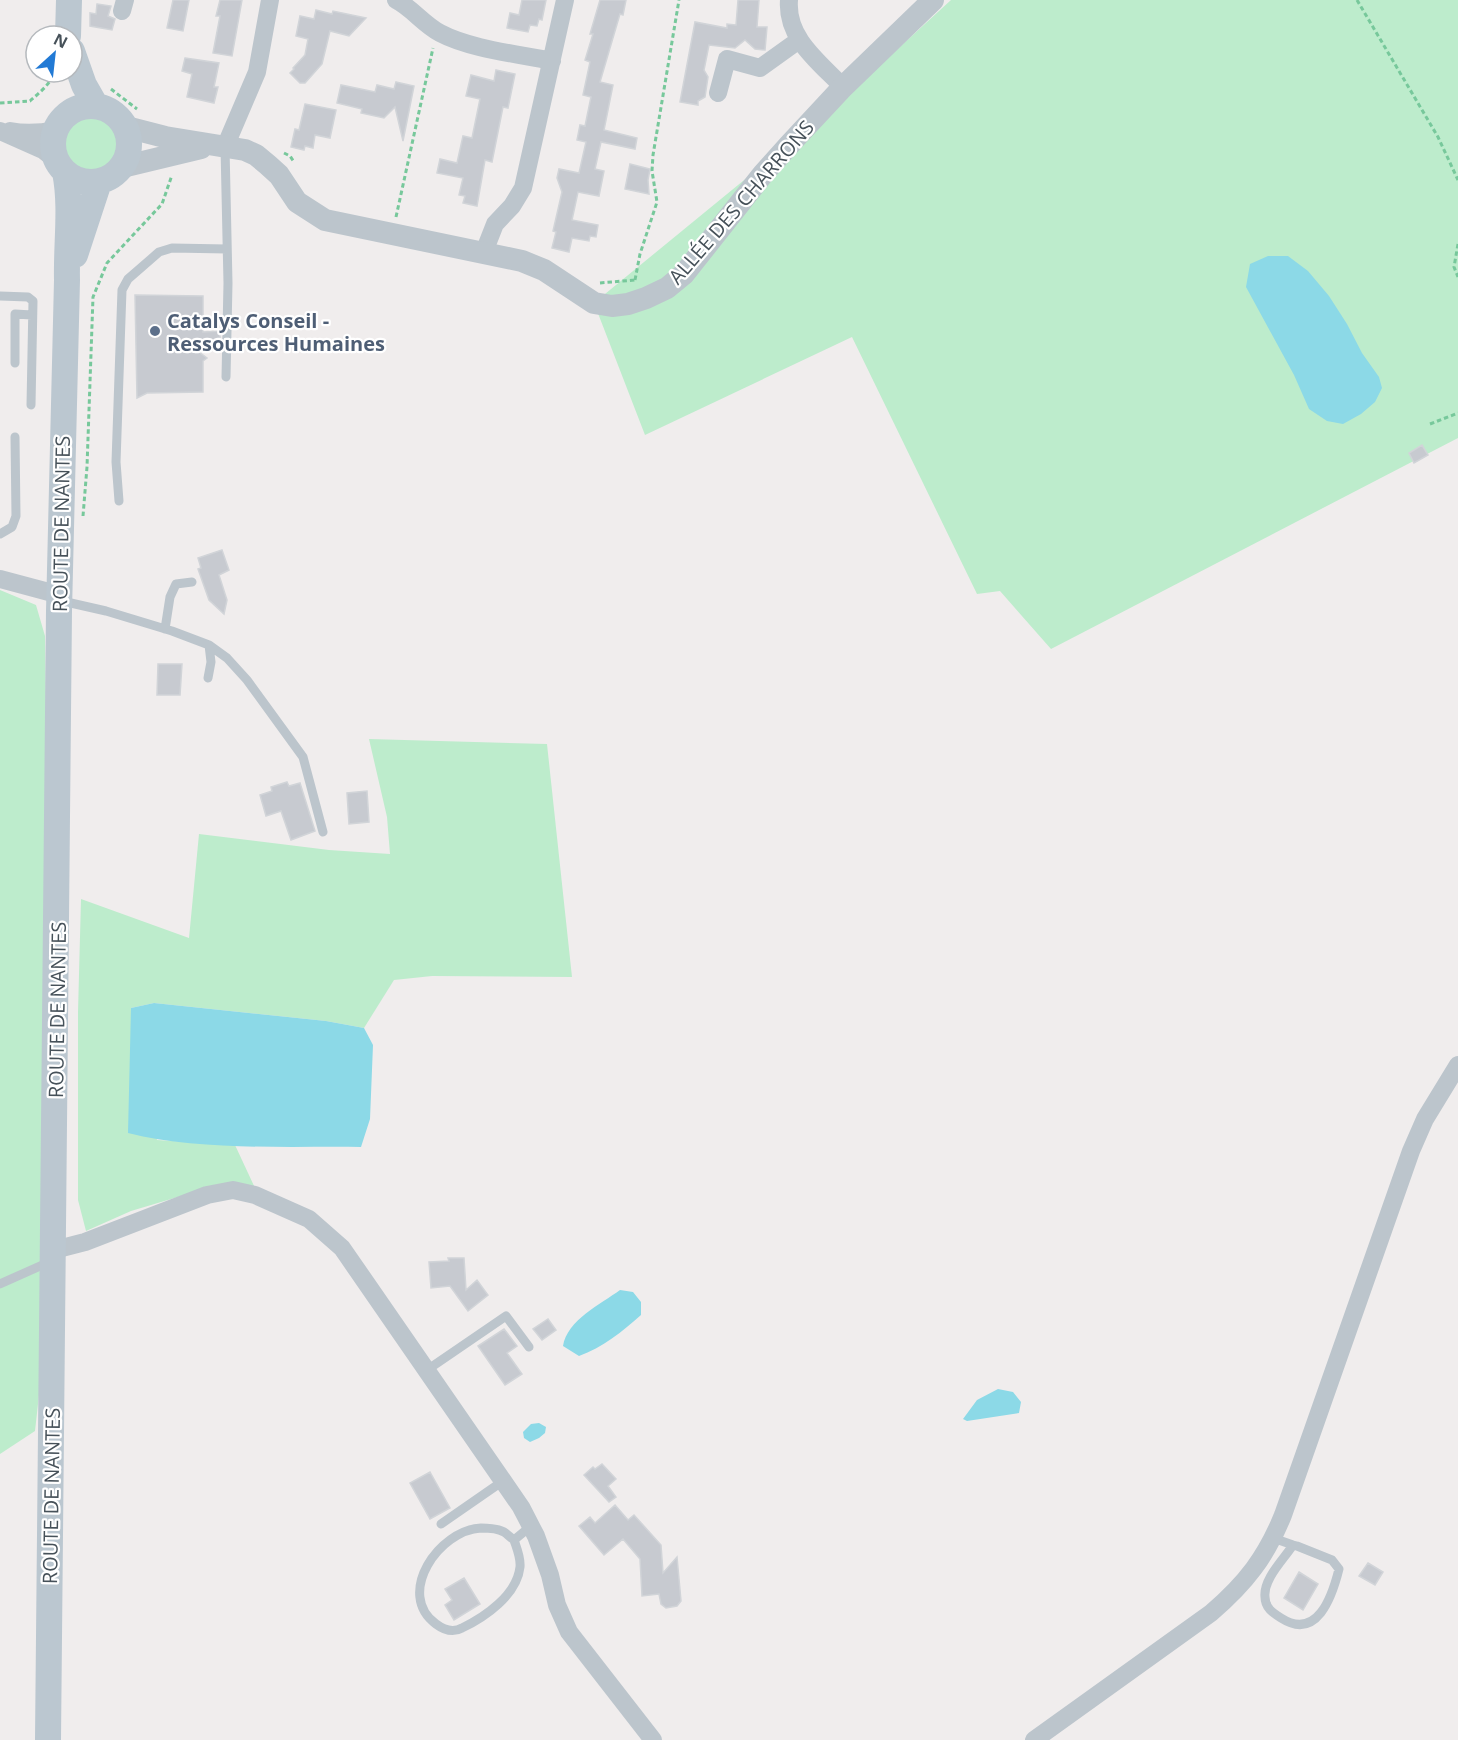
<svg xmlns="http://www.w3.org/2000/svg" width="1458" height="1740" font-family="'Open Sans',sans-serif">
  <style>
    .green { fill: #bdeccc }
    .water { fill: #8cd9e7 }
    .building { fill: #c7cad0; stroke: #d1d4d8; stroke-width: 1.5 }
    .lines { fill: none; stroke-linecap: round; stroke-linejoin: round }
    .path { stroke: #77c89b; stroke-width: 3; stroke-dasharray: 4.5 3; stroke-linecap: butt }
    .service { stroke: #bcc5cc; stroke-width: 9 }
    .minor { stroke: #bcc5cc; stroke-width: 18 }
    .tertiary { stroke: #bcc5cc; stroke-width: 22 }
    .secondary { stroke: #bbc7d0; stroke-width: 26 }
    .service-dot { fill: #5c6f8a; stroke: #fff; stroke-width: 2 }
    .labels { text-anchor: middle; dominant-baseline: central; stroke-width: 4.5; stroke-linejoin: round; paint-order: stroke }
    .street-label { font-size: 20px; fill: #465159; stroke: #fff }
    .service-label { font-size: 20px; font-weight: bold; fill: #4e5e75; stroke: #fff; text-anchor: start }
  </style>
  <rect width="100%" height="100%" fill="#f0eded"/>
  <path class="green" d="M951,0H1458V438L1051,649L1000,591L977,594L852,337L645,435L594,303L843,99Z
    M64 144a27 27 0 1 1 54 0a27 27 0 1 1-54 0Z
    M0,590L36,605L45,636L54,1260L35,1431L0,1454Z
    M369,739L547,744L572,977L432,976L394,980L364,1028L326,1021L154,1003L131,1008L157,1140L235,1145L255,1188L218,1185L131,1211L86,1231L78,1200V1012L81,899L189,938L199,834L329,850L390,854L387,817Z"/>
  <path class="water" d="M1268,256H1288L1308,271L1329,296L1347,324L1362,353L1379,377L1382,388L1375,402L1361,414L1343,424L1327,421L1309,409L1294,375L1246,287L1250,264Z
    M154,1003L326,1021L364,1028L373,1045L370,1119L361,1147C288,1146 199,1151 128,1133L131,1008Z
    M620,1290L633,1292L641,1302V1315C623,1331 602,1348 579,1356L563,1346C567,1320 601,1304 620,1290Z
    M998,1389L1013,1392L1021,1402L1019,1413L967,1421L963,1419L977,1400Z
    M539,1423L546,1427L545,1433L539,1438L530,1442L524,1438L523,1432L531,1424Z"/>
  <path class="building" d="M173,0H189L183,31L167,28Z
    M220,0H242L232,56L213,53L220,16H216Z
    M522,0H546L542,20L539,19L537,26L530,25L528,32L507,28L510,13L519,15Z
    M600,0H626L623,15L620,14L600,82L613,85L604,130L637,138L635,149L601,142L595,169L604,171L599,196L578,192L572,220L598,225L596,237L590,236L589,241L572,238L569,252L552,248L556,232L553,231L562,192L557,178L559,169L579,173L586,142L577,140L580,125L585,126L591,97L583,95L590,62L585,60L593,34H590Z
    M738,0H759L757,27H767L765,50L755,49L745,40L735,48L709,45L704,70L708,77L705,97L698,101V105L680,102L695,22L727,28V24L736,25Z
    M97,4L111,6L108,16L115,19L112,30L90,26V13L96,14Z
    M316,10L332,14L333,11L366,18L349,36L330,31L322,64L305,83H300L290,73L294,69L293,68L305,55L308,39L296,36L300,16L314,19Z
    M185,58L219,63L214,87H218L214,103L187,97L192,74L182,71Z
    M496,70L515,74L508,108L503,107L492,162L485,160L477,206L463,203L465,196L459,195L463,178L437,173L440,159L457,163L463,136L472,138L480,99L466,96L471,75L494,81Z
    M396,82L414,86L403,141L395,107L384,118L361,113L362,109L337,103L341,85L375,92L377,85L394,89Z
    M305,104L336,110L330,138L315,135L313,148L305,146L304,150L291,147L295,129L299,130Z
    M630,164L650,169L648,180L649,194L625,189Z
    M135,295L203,296V332L220,331V346H191L207,358L203,361V392L147,393L137,398Z
    M1422,445L1428,455L1414,463L1409,453Z
    M222,550L229,570L219,575L227,600L224,614L209,600L198,569L201,568L198,558Z
    M158,664H182L180,695H157Z
    M287,782L289,786L300,783L315,831L291,840L281,811L266,816L260,795L272,791L271,787Z
    M367,791L369,822L349,824L347,793Z
    M448,1258H464L466,1290L477,1280L488,1295L468,1311L450,1286L431,1288L429,1262L449,1261Z
    M548,1319L556,1330L542,1340L533,1329Z
    M504,1329L517,1346L507,1353L522,1374L505,1385L478,1346Z
    M602,1464L616,1479L608,1486L616,1497L609,1502L584,1475L593,1467L595,1469Z
    M430,1472L450,1508L430,1519L410,1483Z
    M615,1505L628,1520L634,1515L661,1545L663,1573L677,1557L681,1601L677,1606L666,1608L661,1604L659,1594L642,1596L640,1559L623,1539L604,1555L579,1526L590,1517L595,1523Z
    M1368,1563L1383,1572L1375,1585L1359,1576Z
    M1299,1572L1318,1584L1303,1610L1284,1598Z
    M464,1578L480,1604L454,1620L445,1605L452,1600L445,1589Z"/>
  <g class="lines">
    <path class="path" d="M1357,0L1438,137L1458,180
      M111,89L137,109
      M0,103L30,101C39,93 51,84 54,72
      M284,153L290,156L294,162
      M396,217L433,48
      M1458,244L1454,267L1458,277
      M635,280L640,254L657,202L652,171L653,155L679,0
      M600,283L635,280
      M1430,424L1458,413
      M83,516L87,467L93,297L107,263L162,204L172,175"/>
    <path class="service" d="M225,147L228,283L226,377
      M0,296L28,297L33,301L31,405
      M15,363V314L32,315
      M119,501L116,462L122,290L128,279L159,252L172,248L227,249
      M0,534L12,527L16,516L15,437
      M62,601L106,611L172,631L209,645L227,658L247,680L303,757L323,832
      M165,629L170,597L176,584L192,582
      M208,678L211,662L209,645
      M0,1284L49,1262
      M427,1370L506,1316L529,1347
      M441,1524L503,1481
      M1273,1538L1293,1545L1297,1546L1332,1560L1339,1569C1332,1597 1317,1641 1281,1618C1273,1613 1265,1608 1265,1597C1263,1579 1284,1559 1293,1545
      M514,1540C511,1538 507,1534 504,1532C497,1528 488,1528 481,1528C439,1530 395,1594 436,1624C444,1630 453,1633 462,1628C485,1617 517,1595 520,1567C521,1558 517,1549 514,1540L531,1526"/>
    <path class="minor" d="M396,0C412,8 423,24 440,33C470,49 518,54 552,61
      M789,0C786,38 818,61 843,87
      M122,11L125,0
      M718,93L727,59L760,68L799,40
      M0,131L43,150L57,161
      M10,131C25,134 41,133 56,130
      M225,147L257,72L270,0
      M484,252L495,224L512,206L523,188L565,0
      M0,579L60,595
      M54,1250L85,1242L207,1195L233,1190L255,1195L309,1219L342,1248L521,1507L536,1536L550,1575L557,1605L569,1632L653,1740
      M1034,1740L1211,1613C1246,1583 1266,1557 1283,1515L1411,1151L1425,1119L1458,1065"/>
    <path class="tertiary" d="M126,127L165,137L245,150L256,155L268,165L279,175L297,202L325,220L522,261L544,270L594,303L612,306L628,304L646,298L667,288L684,274L763,174L789,145L843,87L933,0
      M122,167L201,148"/>
    <path class="secondary" d="M68,36L69,0
      M72,51L84,85L96,106
      M53 144a38 38 0 1 1 76 0a38 38 0 1 1-76 0Z
      M75,255L99,182
      M48,1740L59,611L67,280C66,244 72,207 65,172"/>
  </g>
  <circle class="service-dot" cx="155" cy="331" r="6"/>
  <g class="labels">
    <g class="street-label">
      <text transform="translate(741 202) rotate(-49)">ALLÉE DES CHARRONS</text>
      <text transform="translate(61 524) rotate(-89)">ROUTE DE NANTES</text>
      <text transform="translate(57 1010) rotate(-89)">ROUTE DE NANTES</text>
      <text transform="translate(51 1496) rotate(-89)">ROUTE DE NANTES</text>
    </g>
    <g class="service-label">
      <text x="167" y="320">Catalys Conseil -<tspan x="167" dy="23">Ressources Humaines</tspan></text>
    </g>
  </g>
  <g transform="translate(54 54) rotate(27)"><circle r="28" fill="#ffffff" stroke="#b5b9bd" stroke-width="1.5"/>
  <path d="M0-4.5L10 22L0 15L-10 22Z" fill="#227ad5"/>
  <text y="-9" font-size="16" font-weight="bold" text-anchor="middle" fill="#465159">N</text>
  </g>
</svg>
